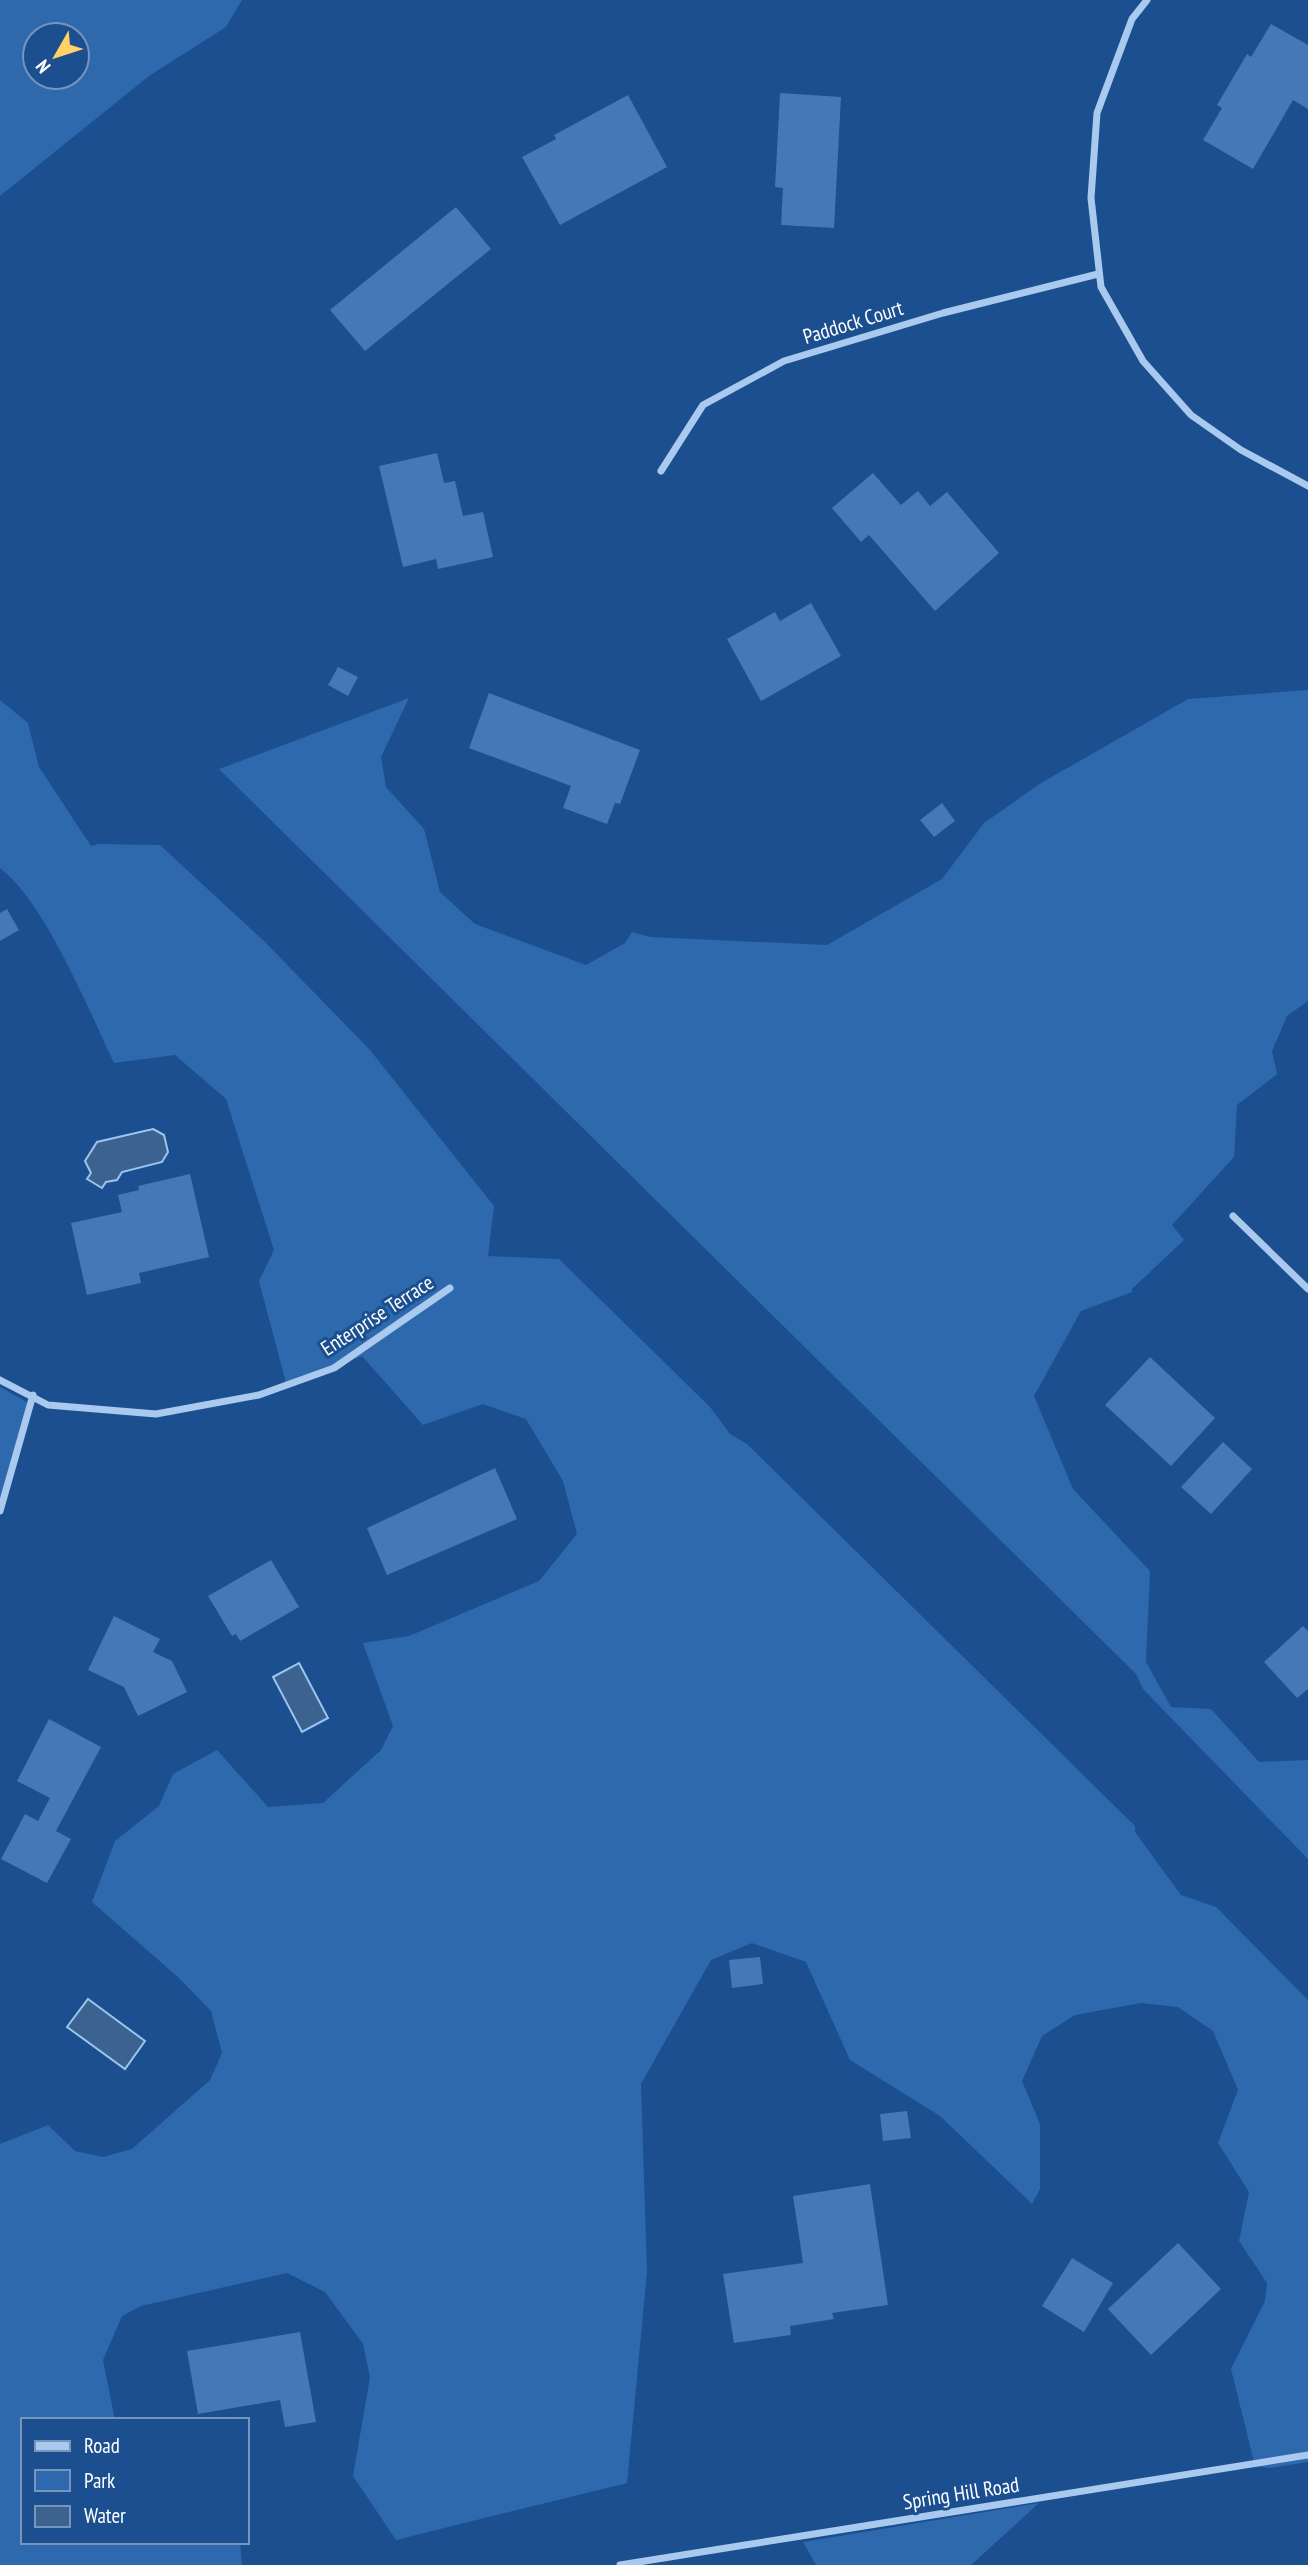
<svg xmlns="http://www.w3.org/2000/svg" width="1308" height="2565" font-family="'PT Sans Narrow',sans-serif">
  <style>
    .green { fill: #2e69ad; fill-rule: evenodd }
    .water { fill: #3c6290; stroke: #9cc4f0; stroke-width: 2 }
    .building { fill: #4478b7 }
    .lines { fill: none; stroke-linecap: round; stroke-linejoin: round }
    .minor { stroke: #a9c9ee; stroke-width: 7 }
    .labels { text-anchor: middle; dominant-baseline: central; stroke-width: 6; stroke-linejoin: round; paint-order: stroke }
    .street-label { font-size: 21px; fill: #fff; stroke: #1b4f8f }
  </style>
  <rect width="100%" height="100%" fill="#1b4f8f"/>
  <path class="green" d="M0,0H242L226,27L149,76L0,196ZM35,35H77V77H35Z
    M1308,690V1001L1287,1016L1272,1051L1277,1074L1237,1105L1234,1157L1172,1225L1184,1240L1132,1289V1292L1081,1311L1034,1396L1073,1489L1150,1571L1146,1662L1171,1707L1211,1709L1259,1762L1308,1760V1859L1143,1689L1136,1674L219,769L409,698L381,757L386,787L424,829L440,892L475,924L586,965L625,943L632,932L650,937L827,945L942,879L984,823L1041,783L1188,699Z
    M0,700L28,723L39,767L91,846L98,844L160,845L265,942L370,1050L494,1206L488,1256L559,1259L710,1407L730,1434L747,1444L1135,1826V1832L1181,1895L1216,1907L1308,2000V2462L1270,2468L1255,2466L1231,2369L1265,2301L1267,2283L1239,2241L1249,2192L1218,2143L1238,2090L1213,2031L1178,2007L1141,2003L1075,2015L1042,2036L1022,2081L1040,2124V2189L1032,2204L940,2116L850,2060L806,1962L752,1943L711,1960L641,2084L647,2272L627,2483L396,2540L353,2476L370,2377L363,2344L325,2292L287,2273L141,2306L122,2316L103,2360L115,2420H23V2542H240L242,2565H0V2144L48,2125L75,2151L103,2157L132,2149L210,2080L222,2053L211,2011L179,1978L92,1902L115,1841L159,1806L173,1774L217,1750L268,1807L323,1803L381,1750L393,1726L363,1643L409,1636L539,1581L577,1534L563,1481L526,1419L483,1404L423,1425L362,1356L292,1384L286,1383L259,1281L274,1250L226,1099L175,1055L114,1063C89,1011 45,902 0,868Z
    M0,1387L30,1404L0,1510Z
    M1039,2503L971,2565H816L803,2542Z"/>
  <path class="water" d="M153,1129L164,1135L168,1152L162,1162L122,1172L117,1180L106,1182L102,1188L87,1179L91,1173L85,1161L97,1142Z
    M299,1663L328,1718L302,1732L273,1677Z
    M88,1999L145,2041L125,2069L67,2027Z"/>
  <path class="building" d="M1271,24L1308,45V109L1293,100L1253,169L1203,140L1222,108L1217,105L1247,54L1251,57Z
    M780,93L841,97L834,228L781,225L783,188L775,187Z
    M628,95L667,167L560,225L522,157L556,139L554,135Z
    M456,207L491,249L365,351L330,310Z
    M437,453L444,483L455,481L463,516L483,512L493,557L438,569L436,559L403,567L379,466Z
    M873,473L901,505L918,491L930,506L947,492L999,553L935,611L869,535L861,542L832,508Z
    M811,603L841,656L761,701L727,639L775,612L780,621Z
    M338,667L358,677L348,696L328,685Z
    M489,693L640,750L620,804L615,803L607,824L563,808L571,786L469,748Z
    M942,803L955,821L934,837L920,820Z
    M7,909L19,930L0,941V913Z
    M190,1174L209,1257L139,1273L141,1283L87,1295L71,1223L122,1212L118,1195L139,1190L138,1186Z
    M1150,1357L1215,1418L1171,1466L1105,1405Z
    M1223,1442L1252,1469L1211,1514L1181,1487Z
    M495,1468L517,1519L387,1575L367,1528Z
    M271,1560L299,1607L240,1641L236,1634L232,1636L208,1596Z
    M114,1616L160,1639L153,1652L172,1661L187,1692L138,1716L124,1687L88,1670Z
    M1303,1626L1308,1631V1689L1297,1698L1264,1662Z
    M49,1719L101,1747L56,1831L71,1839L47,1883L1,1859L25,1814L38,1821L50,1798L17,1781Z
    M760,1957L763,1984L732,1988L729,1960Z
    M907,2111L911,2138L883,2141L880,2114Z
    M870,2184L888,2305L832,2313L834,2319L790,2326L791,2335L734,2343L723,2274L803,2263L793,2196Z
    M1178,2243L1221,2289L1151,2355L1108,2309Z
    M1072,2258L1113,2283L1084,2332L1042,2306Z
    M300,2332L316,2422L285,2427L280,2400L198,2414L187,2351Z"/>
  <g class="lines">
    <path class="minor" d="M1147,0L1132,19L1097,113L1091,198L1101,287L1143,361L1191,415L1241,450L1308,486
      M661,471L703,405L784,361L943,313L1098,274
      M1233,1216L1308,1289
      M0,1380L48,1405L156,1414L259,1395L334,1368L450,1288
      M0,1511L33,1395
      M620,2565L1308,2455"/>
  </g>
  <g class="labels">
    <g class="street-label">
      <text transform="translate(853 322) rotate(-17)">Paddock Court</text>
      <text transform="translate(377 1315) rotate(-33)">Enterprise Terrace</text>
      <text transform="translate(961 2493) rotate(-9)">Spring Hill Road</text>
    </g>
  </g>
  <rect x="21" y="2418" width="228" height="126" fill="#1b4f8f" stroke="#7695bc" stroke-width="2"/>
  <rect x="35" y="2441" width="35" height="10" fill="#a9c9ee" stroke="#7695bc" stroke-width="2"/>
  <text x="84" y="2453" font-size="21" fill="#ffffff">Road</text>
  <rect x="35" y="2470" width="35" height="21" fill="#2e69ad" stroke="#7695bc" stroke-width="2"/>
  <text x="84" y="2488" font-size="21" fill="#ffffff">Park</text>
  <rect x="35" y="2506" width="35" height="21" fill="#3c6290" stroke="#7695bc" stroke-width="2"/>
  <text x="84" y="2523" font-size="21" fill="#ffffff">Water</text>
  <g transform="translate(56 56) rotate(231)"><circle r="33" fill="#1b4f8f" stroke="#7695bc" stroke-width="2"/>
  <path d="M0-5L12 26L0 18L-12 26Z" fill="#ffd166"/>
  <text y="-10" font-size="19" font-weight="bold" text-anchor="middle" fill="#ffffff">N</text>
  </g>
</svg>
